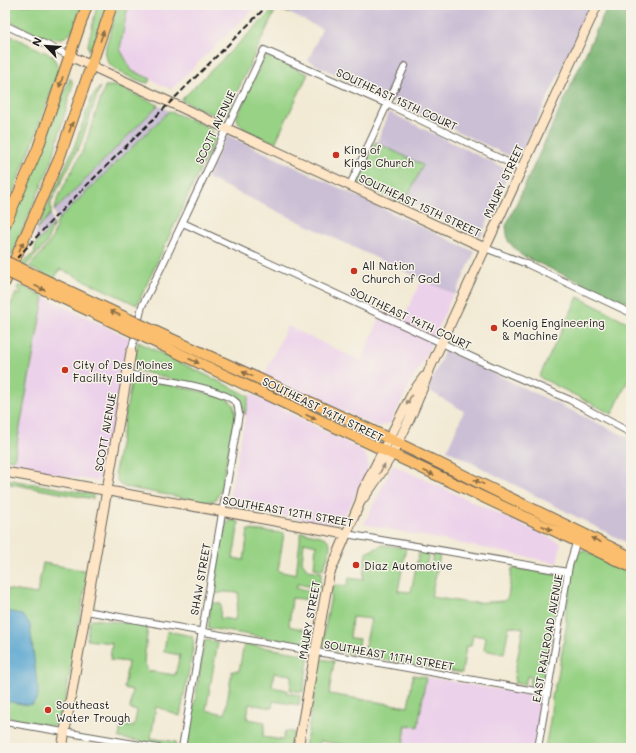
<svg xmlns="http://www.w3.org/2000/svg" width="636" height="753" font-family="Mali,sans-serif">
  <style>
    .built { fill: #ecd1ea }
    .industrial { fill: #cbbfd5 }
    .green { fill: #97d285; stroke: #5a7750 }
    .forest { fill: #79b472; stroke: #4a6847 }
    .water { fill: #57a5d0; stroke: #3a6076 }
    .lines { fill: none; stroke-linecap: round; stroke-linejoin: round }
    .street-casing { stroke: #67645c; stroke-width: 8 }
    .secondary-casing { stroke: #67645c; stroke-width: 11 }
    .primary-casing { stroke: #67645c; stroke-width: 12 }
    .street { stroke: #fff; stroke-width: 6 }
    .secondary { stroke: #fde5c5; stroke-width: 9 }
    .primary { stroke: #fabe6e; stroke-width: 10 }
    .rail { stroke: #1c1c1c; stroke-width: 2; stroke-dasharray: 6 3; stroke-linecap: butt }
    .primary-bridge-casing { stroke: #67645c; stroke-width: 12; stroke-linecap: butt }
    .primary-bridge { stroke: #fabe6e; stroke-width: 10 }
    .oneway { fill: #8b6d45 }
    .oneway2 { fill: #988b79 }
    .poi-dot { fill: #c8321e; stroke: #f7f3e8; stroke-width: 1.5 }
    .labels { text-anchor: middle; dominant-baseline: central; stroke-width: 3; stroke-linejoin: round; paint-order: stroke }
    .street-label { font-size: 11px; fill: #1c1c1c; stroke: #f7f3e8 }
    .poi-label { font-size: 11px; fill: #1c1c1c; stroke: #f7f3e8; text-anchor: start }
  </style>
  <rect width="100%" height="100%" fill="#f7f3e8"/>
  <filter id="ink" filterUnits="userSpaceOnUse"><feTurbulence type="fractalNoise" baseFrequency=".025" numOctaves="2"/><feDisplacementMap in="SourceGraphic" scale="8" xChannelSelector="R" yChannelSelector="G"/><feConvolveMatrix kernelMatrix="1 2 1 2 8 2 1 2 1" color-interpolation-filters="sRGB"/></filter>
  <filter id="wash" filterUnits="userSpaceOnUse"><feTurbulence type="fractalNoise" baseFrequency=".012" numOctaves="4" result="noise"/><feDisplacementMap in="SourceGraphic" scale="16" xChannelSelector="R" yChannelSelector="G"/><feGaussianBlur stdDeviation="0.9" result="paint"/><feColorMatrix in="noise" values="0 0 0 0 0 0 0 0 0 0 0 0 0 0 0 0 0 1.4 0 .05"/><feComposite in="paint" operator="in"/></filter>
  <g filter="url(#wash)">
    <rect width="100%" height="100%" fill="#f2ead4"/>
    <path class="built" d="M128,5H257L171,89L132,71L120,49Z
      M422,279L453,294L432,342L390,423L378,427L264,376L287,326L361,361L383,311L403,320Z
      M44,297L129,338L106,472L102,477L96,481L13,467Z
      M250,393L357,448L366,456L368,463L367,473L341,522L331,524L240,508L235,506L231,502L230,495Z
      M393,465L561,543L557,563L364,524Z
      M416,675L539,697L542,704L534,748H403Z"/>
    <path class="industrial" d="M293,5H592L518,160L308,61L322,29L289,13Z
      M158,105L169,111L57,221L54,211Z
      M389,112L510,171L481,236L362,180Z
      M227,135L475,252L455,295L207,178Z
      M51,214L54,224L36,244L35,235L37,229Z
      M445,350L631,439V545L447,450L464,411L428,390Z"/>
    <path class="green" d="M5,5H81C78,13 77,22 73,29C60,53 22,26 5,19Z
      M97,5H106L97,36L89,51L88,45Z
      M118,5H128L120,49L132,71L151,79L148,83C141,82 136,79 130,77C115,70 103,64 106,46Z
      M278,5H293L289,13L276,9L227,113L218,116L214,115L181,100Z
      M5,33L53,56L59,69L34,140L5,211Z
      M266,56L308,74L275,143C262,137 239,132 237,117L263,59Z
      M70,78L72,80V87L52,161L10,259L5,256V237Z
      M105,86H117L158,105L54,211L58,197L84,148Z
      M100,87L81,143L51,202V214L37,229L74,147L92,97Z
      M169,111L208,127L213,132L214,140L137,305L60,269L54,279L29,267C41,253 55,241 57,221Z
      M375,142L423,165L404,204L358,182Z
      M54,224L46,244L26,266L20,263L34,254L36,244Z
      M19,285L44,297L14,460L5,459V318L16,293L20,295L21,292L17,289Z
      M578,297L631,324V374L612,414L539,377Z
      M138,342L249,396L245,415L240,401L229,394L136,370L134,366Z
      M140,379L175,385L226,398L233,404L236,413L220,492L215,500L207,502L124,487L118,483L115,472L131,383L134,380Z
      M5,479L91,494L93,495V499L5,483Z
      M230,520L239,522L233,558L244,560L248,530L284,533L278,571L296,575L301,532C334,538 335,538 323,569L314,568L316,545L304,542L302,562L308,570L322,572L319,588L297,584L296,588L312,591L310,600L292,598L289,626L312,632L309,645L208,628L211,602L221,604L220,618L235,620L239,593L224,592L212,595L224,527Z
      M382,545L406,548L398,591L411,592L419,551L430,552L426,565H431L433,554L440,555L431,597L470,603L504,601L508,597L512,568L554,574L561,578L544,685L536,687L530,686L531,677L528,676L524,685L515,683L514,677L523,628L509,626L504,654L484,650L486,637L473,635L471,646H466L462,673L363,656L371,619L352,617L350,638L360,639L357,655L326,649L322,644L333,585L347,586L349,578L363,580L366,553Z
      M583,550L631,572V748H545C547,736 550,724 551,713C552,702 551,691 557,681L567,623L565,616L575,559L578,553Z
      M43,563L88,571L62,718L58,724L53,726L5,717V589L37,594Z
      M93,619L148,626L144,661L148,671L175,675L180,655L164,652L167,631L192,636L194,644L180,716C171,714 165,708 156,707L151,738L176,742L175,747L119,738L121,725L134,727L137,711L130,709L132,690L124,688L128,662L110,660L112,643L87,640L89,622Z
      M205,640L218,642L206,710L225,714L232,671H239L244,644L309,655L303,692L290,690L292,675L274,673L272,687L287,690V693L300,695L299,705L273,701L272,708L249,704L247,719L265,722L263,737L283,740L285,731L294,732L291,748H187Z
      M320,659L334,661L329,694L408,707L413,675L426,677L418,727L406,725L403,748H365L320,741L318,748H305Z"/>
    <path class="forest" d="M608,5H622L631,9V306L521,255L508,241L506,226Z"/>
    <path class="water" d="M5,611C17,613 24,613 30,625L38,691V697L33,704L27,705L5,701Z"/>
  </g>
  <g filter="url(#ink)">
    <g class="lines">
      <g class="street-casing">
        <path id="street" d="M5,25L70,56
          M350,185L405,66
          M183,223L489,365L570,400L631,433
          M485,248L527,264L631,313
          M131,352L142,306L161,268L264,50L387,104L522,169
          M127,374C152,378 221,387 237,403L239,414L182,748
          M346,534L568,572
          M86,611L547,693
          M5,722L158,748
          M538,748L569,566L577,540"/>
      </g>
      <g class="secondary-casing">
        <path id="secondary" d="M70,56L485,248
          M5,472L346,534
          M360,502C390,466 415,411 430,368L597,5
          M62,748L131,352
          M298,748L329,575L360,502L363,490L413,392L424,377"/>
      </g>
      <g class="primary-casing">
        <path id="primary" d="M5,225L38,148L87,5
          M5,282L59,159L112,5
          M163,335L367,428L631,557
          M159,344L631,567"/>
      </g>
      <use href="#street" class="street"/>
      <use href="#secondary" class="secondary"/>
      <use href="#primary" class="primary"/>
      <path class="rail" d="M5,271L54,218L268,5"/>
      <g class="primary-bridge-casing">
        <path id="primary-bridge" d="M5,261L163,335
          M5,271L159,344"/>
      </g>
      <use href="#primary-bridge" class="primary-bridge"/>
    </g>
    <defs><path id="oneway-solid" d="M-6-.8H1V-3.2L6.5 0L1 3.2V.8H-6Z"/></defs>
    <g class="oneway">
      <use href="#oneway-solid" transform="translate(102 36) rotate(-72)"/>
      <use href="#oneway-solid" transform="translate(61 82) rotate(109)"/>
      <use href="#oneway-solid" transform="translate(71 127) rotate(-70)"/>
      <use href="#oneway-solid" transform="translate(21 247) rotate(-65)"/>
      <use href="#oneway-solid" transform="translate(40 288) rotate(25)"/>
      <use href="#oneway-solid" transform="translate(115 313) rotate(-155)"/>
      <use href="#oneway-solid" transform="translate(194 361) rotate(25)"/>
      <use href="#oneway-solid" transform="translate(247 374) rotate(-156)"/>
      <use href="#oneway-solid" transform="translate(311 417) rotate(25)"/>
      <use href="#oneway-solid" transform="translate(429 473) rotate(25)"/>
      <use href="#oneway-solid" transform="translate(479 482) rotate(-154)"/>
      <use href="#oneway-solid" transform="translate(547 528) rotate(25)"/>
      <use href="#oneway-solid" transform="translate(596 540) rotate(-155)"/>
    </g>
    <g class="oneway2">
      <use href="#oneway-solid" transform="translate(409 400) rotate(117)"/>
      <use href="#oneway-solid" transform="translate(382 469) rotate(-60)"/>
    </g>
  </g>
  <g class="poi-dot">
    <circle cx="336" cy="155" r="4"/>
    <circle cx="354" cy="271" r="4"/>
    <circle cx="494" cy="328" r="4"/>
    <circle cx="65" cy="370" r="4"/>
    <circle cx="356" cy="565" r="4"/>
    <circle cx="48" cy="710" r="4"/>
  </g>
  <g class="labels">
    <g class="street-label">
      <text transform="translate(397 99) rotate(25)">SOUTHEAST 15TH COURT</text>
      <text transform="translate(215 127) rotate(-65)">SCOTT AVENUE</text>
      <text transform="translate(503 181) rotate(-65)">MAURY STREET</text>
      <text transform="translate(420 205) rotate(25)">SOUTHEAST 15TH STREET</text>
      <text transform="translate(411 318) rotate(25)">SOUTHEAST 14TH COURT</text>
      <text transform="translate(323 409) rotate(26)">SOUTHEAST 14TH STREET</text>
      <text transform="translate(105 432) rotate(-80)">SCOTT AVENUE</text>
      <text transform="translate(288 511) rotate(10)">SOUTHEAST 12TH STREET</text>
      <text transform="translate(200 579) rotate(-80)">SHAW STREET</text>
      <text transform="translate(309 620) rotate(-80)">MAURY STREET</text>
      <text transform="translate(547 638) rotate(-80)">EAST RAILROAD AVENUE</text>
      <text transform="translate(389 655) rotate(10)">SOUTHEAST 11TH STREET</text>
    </g>
    <g class="poi-label">
      <text x="344" y="149">King of<tspan x="344" dy="13">Kings Church</tspan></text>
      <text x="362" y="265">All Nation<tspan x="362" dy="13">Church of God</tspan></text>
      <text x="502" y="322">Koenig Engineering<tspan x="502" dy="13">&amp; Machine</tspan></text>
      <text x="73" y="364">City of Des Moines<tspan x="73" dy="13">Facility Building</tspan></text>
      <text x="364" y="565">Diaz Automotive</text>
      <text x="56" y="704">Southeast<tspan x="56" dy="13">Water Trough</tspan></text>
    </g>
  </g>
  <rect width="636" height="753" fill="none" stroke="#f7f3e8" stroke-width="20"/>
  <g transform="translate(46 46) rotate(295)" stroke="#f7f3e8" stroke-width="3" paint-order="stroke">
  <path d="M0-3L7 15L0 10L-7 15Z" fill="#1c1c1c"/>
  <text y="-6" font-size="11" font-weight="bold" text-anchor="middle" fill="#1c1c1c">N</text>
  </g>
</svg>
